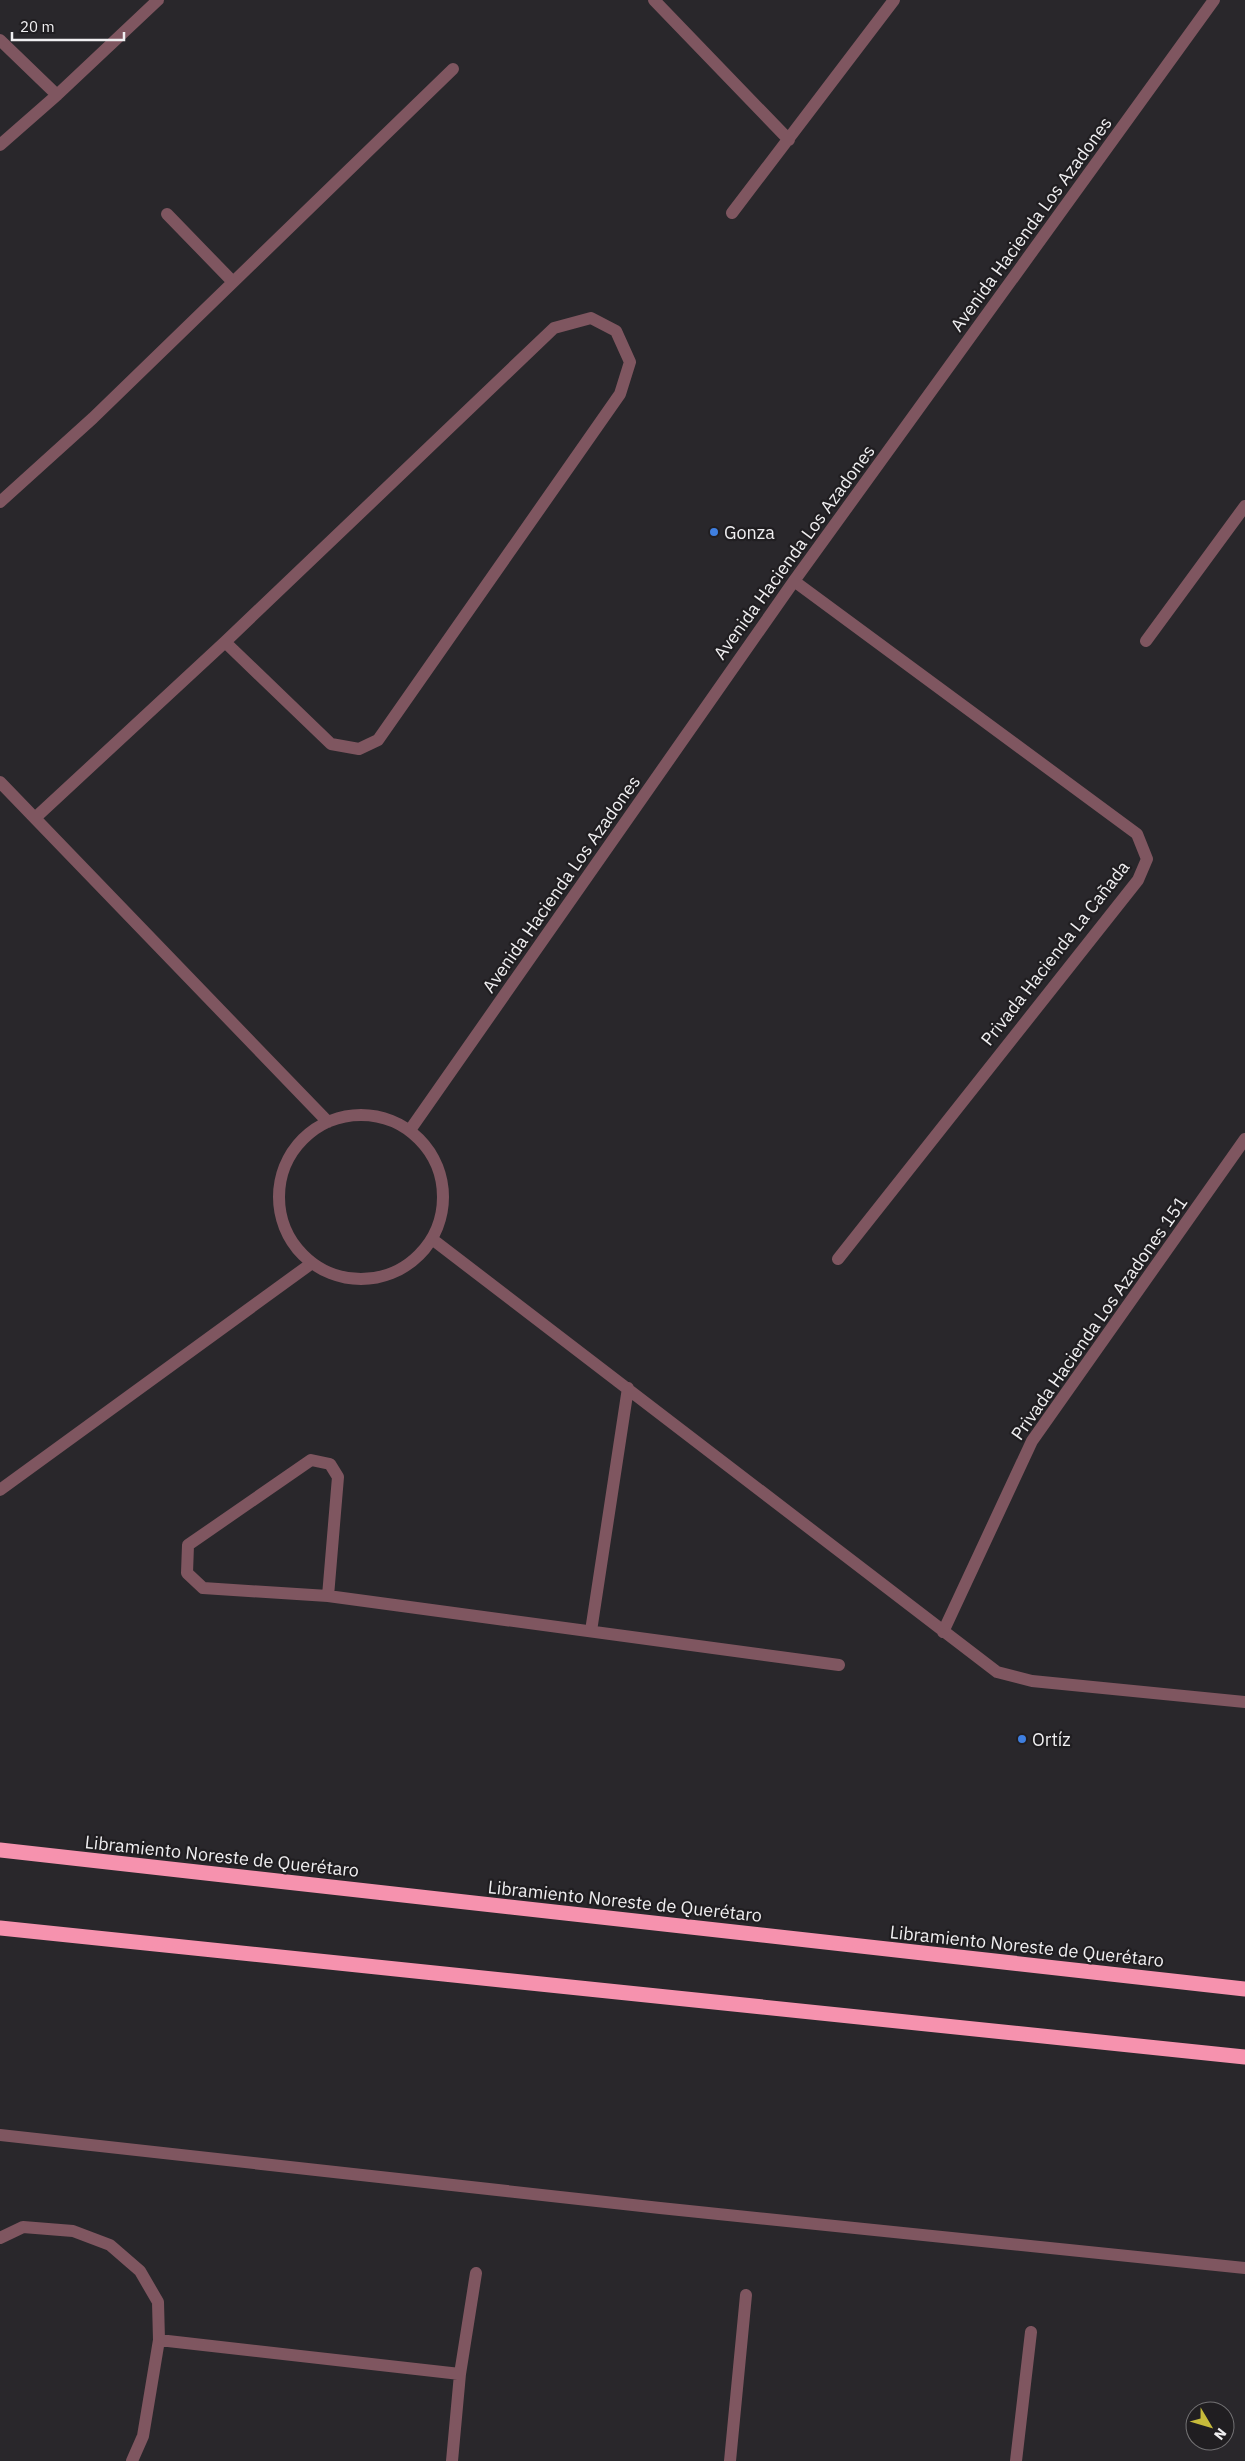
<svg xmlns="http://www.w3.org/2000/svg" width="1245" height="2461" font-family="'IBM Plex Sans',sans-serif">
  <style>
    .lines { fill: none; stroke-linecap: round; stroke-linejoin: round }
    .minor { stroke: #7f5660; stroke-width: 12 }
    .motorway { stroke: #f692ae; stroke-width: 15 }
    .shop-dot { fill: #3f7fe0; stroke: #201e21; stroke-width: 2 }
    .labels { text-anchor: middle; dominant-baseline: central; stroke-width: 4.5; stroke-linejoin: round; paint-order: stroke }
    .street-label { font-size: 18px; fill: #f0eff1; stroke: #201e21 }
    .poi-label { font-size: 18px; fill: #f0eff1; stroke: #201e21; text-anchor: start }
  </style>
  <rect width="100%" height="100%" fill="#29272b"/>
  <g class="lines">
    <path class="minor" d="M654,0L789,140
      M0,40L57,95
      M0,145L57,95L158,0
      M732,213L894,0
      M167,214L233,282
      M0,502L93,418L453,69
      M794,581L1137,834L1147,859L1138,880L838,1259
      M1146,641L1245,506
      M0,782L328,1122
      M35,818L225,642L554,328L591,318L616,331L630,362L620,394L378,740L359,749L331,744L225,642
      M279 1197a82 82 0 1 1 164 0a82 82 0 1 1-164 0Z
      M410,1130L794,581L1214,0
      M432,1239L997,1672L1032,1681L1245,1702
      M0,1490L312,1263
      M328,1596L338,1477L330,1464L311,1460L188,1545L187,1573L203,1588L328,1596L839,1665
      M591,1631L628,1388
      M943,1632L1032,1441L1245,1139
      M0,2135L660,2208L1245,2268
      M0,2238L23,2227L73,2231L110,2245L140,2271L158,2302L159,2340L143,2436L132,2461
      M159,2340L460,2374
      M452,2461L460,2374L476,2273
      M730,2461L746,2295
      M1016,2461L1031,2332"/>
    <path class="motorway" d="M0,1850L1245,1989
      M0,1928L1245,2057"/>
  </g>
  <g class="shop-dot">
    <circle cx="714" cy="532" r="5"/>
    <circle cx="1022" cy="1739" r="5"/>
  </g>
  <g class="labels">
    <g class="street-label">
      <text transform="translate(1031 224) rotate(-54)">Avenida Hacienda Los Azadones</text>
      <text transform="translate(794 552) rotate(-54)">Avenida Hacienda Los Azadones</text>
      <text transform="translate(561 884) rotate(-55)">Avenida Hacienda Los Azadones</text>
      <text transform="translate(1055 953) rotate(-52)">Privada Hacienda La Cañada</text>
      <text transform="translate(1099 1318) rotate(-55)">Privada Hacienda Los Azadones 151</text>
      <text transform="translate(222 1856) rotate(6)">Libramiento Noreste de Querétaro</text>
      <text transform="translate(625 1901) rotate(6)">Libramiento Noreste de Querétaro</text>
      <text transform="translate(1027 1946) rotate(6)">Libramiento Noreste de Querétaro</text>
    </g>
    <g class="poi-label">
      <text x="724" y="532">Gonza</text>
      <text x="1032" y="1739">Ortíz</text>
    </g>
  </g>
  <g transform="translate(1210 2426) rotate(128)"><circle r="24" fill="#201e21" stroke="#737274"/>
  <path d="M0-4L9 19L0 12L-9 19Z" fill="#c7bb3b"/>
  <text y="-8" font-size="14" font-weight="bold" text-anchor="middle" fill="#f0eff1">N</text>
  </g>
  <path d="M12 32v8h112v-8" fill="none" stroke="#f0eff1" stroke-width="2.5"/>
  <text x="20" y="32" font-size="15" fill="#f0eff1" stroke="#201e21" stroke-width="4" paint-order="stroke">20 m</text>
</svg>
